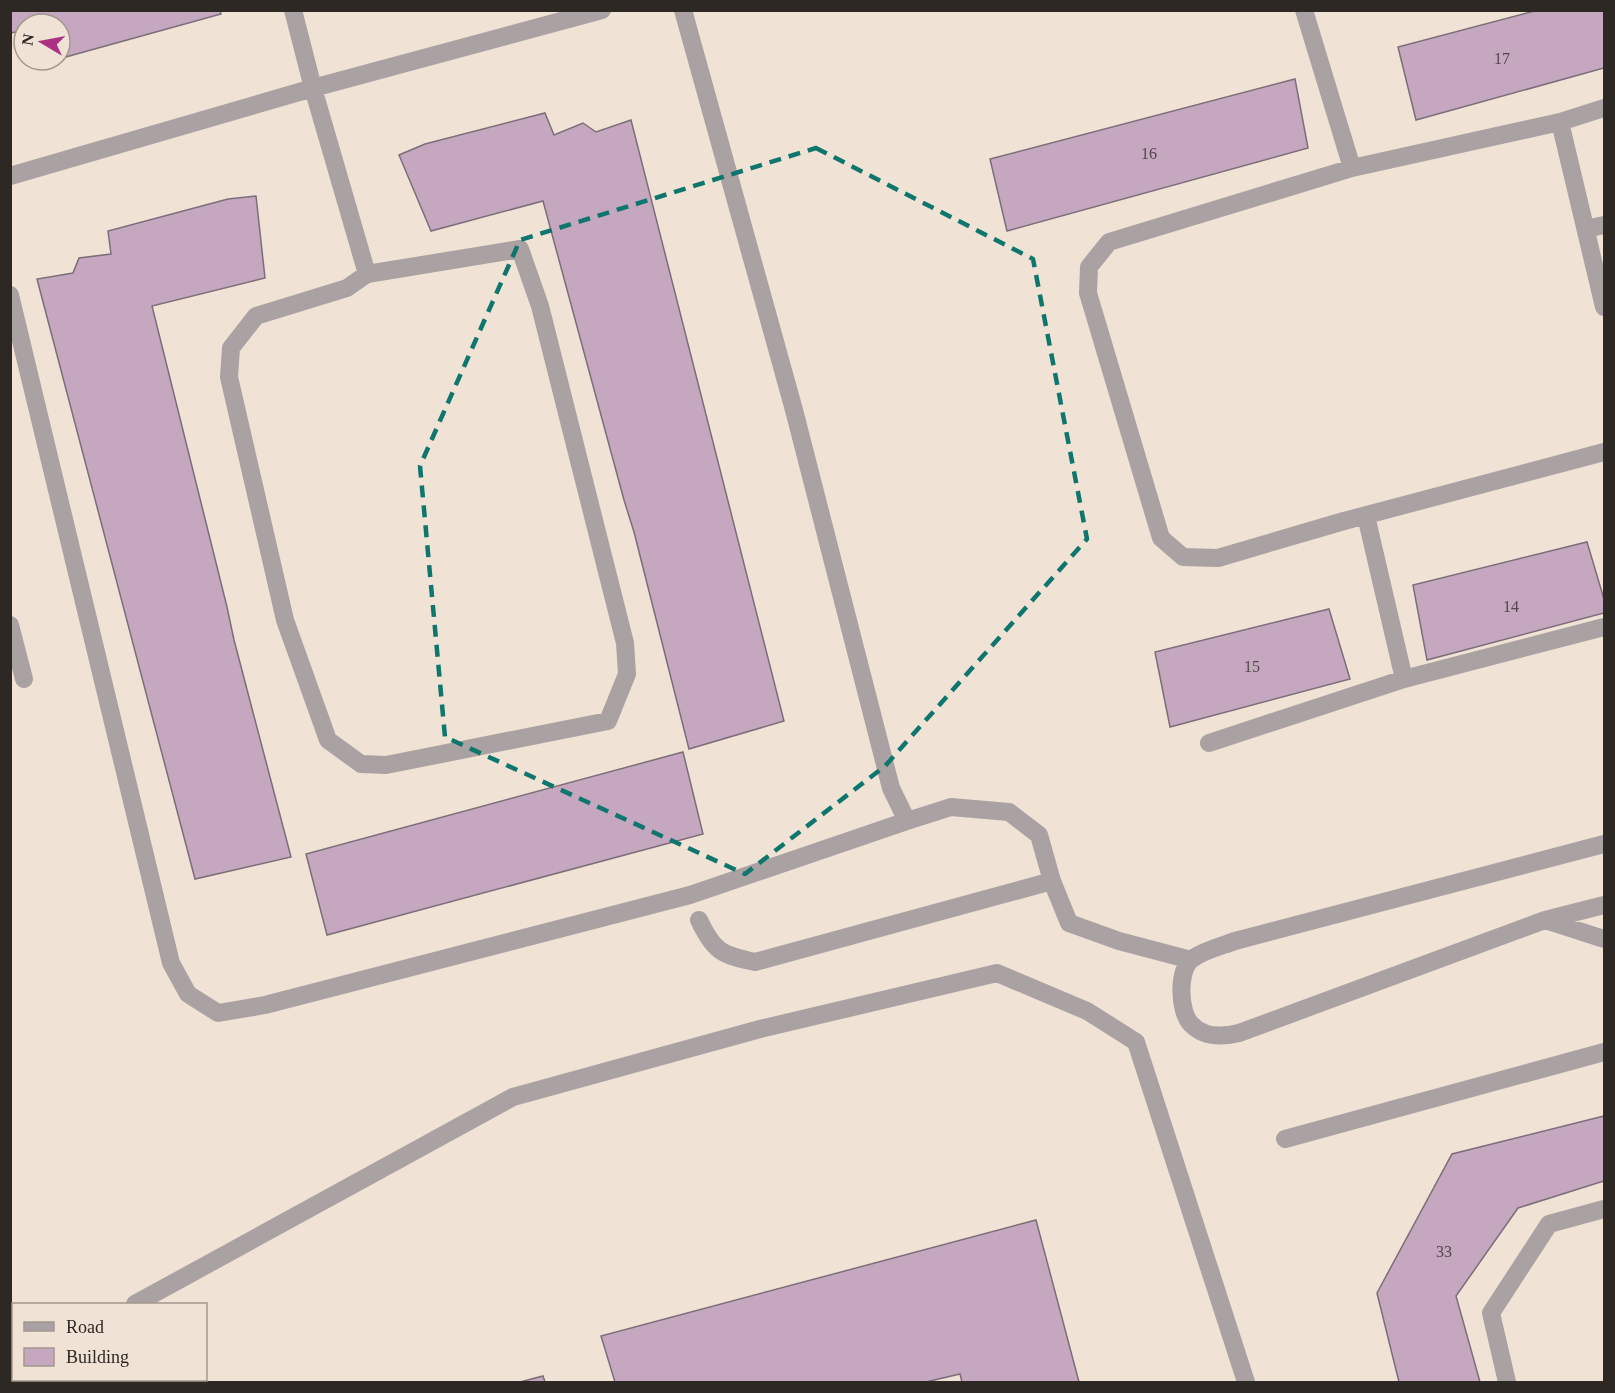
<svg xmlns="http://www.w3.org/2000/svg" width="1615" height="1393" font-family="Georgia,serif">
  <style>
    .building { fill: #c5a8c0; stroke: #7b6e79; stroke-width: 1.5 }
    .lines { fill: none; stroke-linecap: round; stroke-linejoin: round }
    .minor { stroke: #aaa1a2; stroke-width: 18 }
    .marked { fill: none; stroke: #0f766e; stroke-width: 4.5; stroke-dasharray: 12 8; stroke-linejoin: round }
    .labels { text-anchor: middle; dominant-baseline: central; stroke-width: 5; stroke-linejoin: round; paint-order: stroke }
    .number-label { font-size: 16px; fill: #53484a }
  </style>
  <rect width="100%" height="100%" fill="#f0e2d5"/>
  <path class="building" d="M10,10H220L221,14L62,58L60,50V24H24V38L16,32L10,33Z
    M1538,10H1604V68L1416,120L1398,47Z
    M1295,79L1308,148L1007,231L990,159Z
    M545,113L554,135L583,123L596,132L631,120L784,721L689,749L634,532L624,500L543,201L431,231L399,155L425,144Z
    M256,196L265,278L152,306L227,607L234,640L291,857L195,879L37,279L73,273L79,258L111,254L108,231L228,199Z
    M1587,542L1604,599V613L1427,660L1413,585Z
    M1329,609L1350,679L1170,727L1155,652Z
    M683,752L703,834L327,935L306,854Z
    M1604,1116V1181L1518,1208L1456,1296L1480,1382H1399L1377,1293L1452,1154Z
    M1036,1220L1079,1382H962L960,1374L926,1382H615L601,1336Z
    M543,1376L545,1382H520Z"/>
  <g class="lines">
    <path class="minor" d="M293,10L313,88L367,274
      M683,10L794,410L891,788L907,821L951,807L1009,812L1039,835L1052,881L1069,923L1119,941L1191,960
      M1304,10L1352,168L1560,122L1604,108
      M1560,122L1604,307
      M1352,168L1109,242L1089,267L1088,293L1161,538L1183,557L1218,558L1344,521L1604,452
      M10,176L313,88L602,10
      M1586,229L1604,225
      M520,249L540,306L625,643L627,674L608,721L386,765L361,764L328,740L285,620L229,377L231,348L256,316L347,288L367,274Z
      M10,295L171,963L188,994L218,1013L265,1005L690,895L907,821
      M10,625L24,679
      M1404,679L1604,627
      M1209,743L1404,679L1366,516
      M1604,844L1235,941C1222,946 1204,950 1192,959C1177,970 1179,1012 1191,1024C1204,1038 1223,1037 1239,1033L1545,920L1604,905
      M699,920C714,952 722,955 755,962L1052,881
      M1545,920L1604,939
      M1285,1139L1604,1052
      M135,1304L513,1097L760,1029L997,973L1087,1011L1136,1042L1246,1382
      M10,1348L14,1347
      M1507,1382L1491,1313L1549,1224L1604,1209"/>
  </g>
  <path class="marked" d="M816,148L1033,259L1087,539L885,766L745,874L445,737L420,466L520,240Z"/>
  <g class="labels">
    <g class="number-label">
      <text x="1502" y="58">17</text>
      <text x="1149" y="153">16</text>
      <text x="1511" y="606">14</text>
      <text x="1252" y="666">15</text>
      <text x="1444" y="1251">33</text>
    </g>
  </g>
  <rect width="1615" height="1393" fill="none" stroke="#2d2823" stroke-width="24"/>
  <rect x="12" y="1303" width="195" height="78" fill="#f0e2d5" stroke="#a2988e" stroke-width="1.5"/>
  <rect x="24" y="1322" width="30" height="9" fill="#aaa1a2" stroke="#a2988e" stroke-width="1.5"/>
  <text x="66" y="1333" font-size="18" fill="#2d2823">Road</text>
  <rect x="24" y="1348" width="30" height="18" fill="#c5a8c0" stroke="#a2988e" stroke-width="1.5"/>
  <text x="66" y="1363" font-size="18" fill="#2d2823">Building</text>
  <g transform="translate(42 42) rotate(280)"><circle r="28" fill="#f0e2d5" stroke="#a2988e" stroke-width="1.5"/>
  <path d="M0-4.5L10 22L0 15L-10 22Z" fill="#ac3185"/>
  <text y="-9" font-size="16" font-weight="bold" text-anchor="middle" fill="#2d2823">N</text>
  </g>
</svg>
